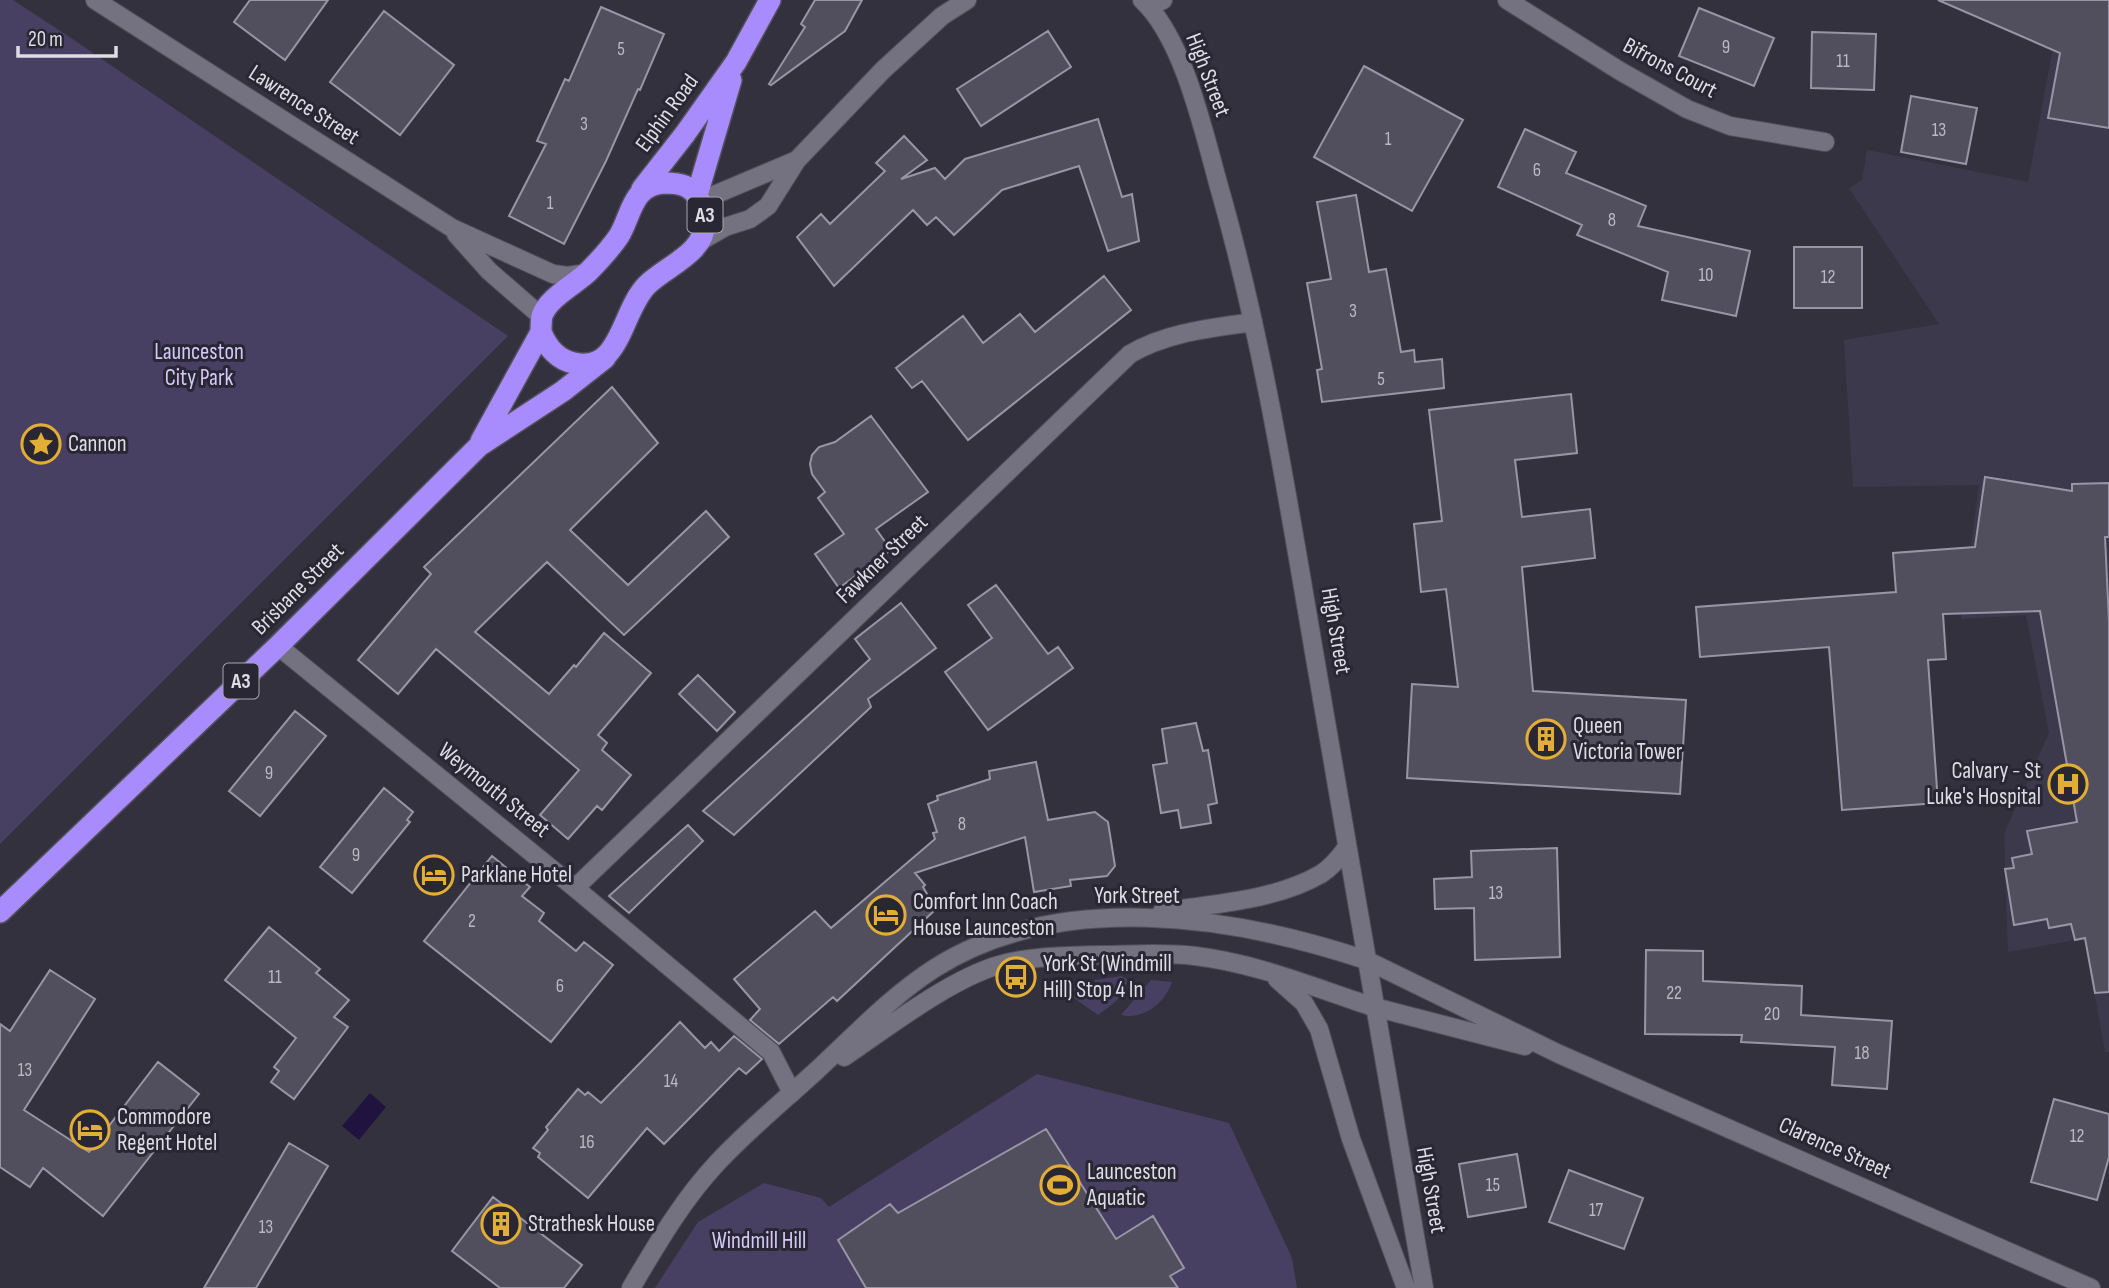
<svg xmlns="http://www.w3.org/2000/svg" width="2109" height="1288" font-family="'Sofia Sans Condensed',sans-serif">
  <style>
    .built { fill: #3d394d }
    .green { fill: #474062 }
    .water { fill: #211340 }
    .building { fill: #514e5d; stroke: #9895a6; stroke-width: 2 }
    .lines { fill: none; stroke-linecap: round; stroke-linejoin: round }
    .street-casing { stroke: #52505b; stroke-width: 20 }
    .secondary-casing { stroke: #52505b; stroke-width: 20 }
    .highway-casing { stroke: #52505b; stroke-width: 24 }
    .street { stroke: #747181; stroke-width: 18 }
    .secondary { stroke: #747181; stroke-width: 18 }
    .highway { stroke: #a88bfd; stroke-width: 21 }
    .labels { text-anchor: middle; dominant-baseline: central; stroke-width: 6; stroke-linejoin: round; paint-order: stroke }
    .number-label { font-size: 19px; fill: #bbb8c3 }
    .shield { fill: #2a2734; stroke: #a8a6b0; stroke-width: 2 }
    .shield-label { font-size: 21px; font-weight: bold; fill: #dedce5 }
    .street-label { font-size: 23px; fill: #dedce5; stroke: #2a2734 }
    .park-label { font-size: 23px; fill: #d3c9fa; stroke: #2a2734 }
    .poi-label { font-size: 23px; fill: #dedce5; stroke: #2a2734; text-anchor: start }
  </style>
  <rect width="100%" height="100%" fill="#34313f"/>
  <path class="built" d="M2062,0H2109V1052H2105L2085,938L2008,952L2004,834L2049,733L2026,615L1961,619L1979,485L1853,487L1844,340L1939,324L1849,188L1862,180L1867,150L2028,182Z"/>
  <path class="green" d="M0,0H13L71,38L508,336L0,844Z
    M1121,976L1127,979C1127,996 1110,1006 1098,1015L1074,998L1065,983L1080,982L1082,985L1095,984V980Z
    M1151,980L1172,982C1165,1003 1144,1020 1121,1015Z
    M1037,1074L1229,1123L1292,1258L1297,1288H655L698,1222L764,1183L821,1198L829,1207Z"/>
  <path class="water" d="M370,1093L386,1107L359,1140L342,1126Z"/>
  <path class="building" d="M250,0H328L285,60L234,22Z
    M815,0H862L845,31L771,85L769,84L805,27L801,24Z
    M1938,0H2109V128L2048,118L2060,53Z
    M601,7L664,34L640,90L638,89L606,161L564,244L509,216L546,144L537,141L565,79L569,81Z
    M1699,8L1774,38L1754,86L1679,56Z
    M384,11L454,65L400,135L330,82Z
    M1048,31L1071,67L981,126L957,89Z
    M1812,32L1876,34L1874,90L1811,88Z
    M1364,66L1463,120L1412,211L1314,157Z
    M1911,96L1977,108L1966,164L1901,152Z
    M1098,119L1122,197L1132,194L1139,241L1108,251L1079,166L1002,190L954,235L936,217L927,225L913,210L834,286L797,237L821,214L830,224L885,171L876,163L904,136L927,160L901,179L935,168L945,179L965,159Z
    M1525,129L1576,152L1566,173L1646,206L1638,226L1750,251L1736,316L1662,300L1668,272L1577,235L1582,225L1498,187Z
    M1356,195L1369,272L1386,269L1401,352L1414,350L1415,362L1442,359L1444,388L1322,402L1317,370L1322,369L1307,283L1331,279L1317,202Z
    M1794,247H1862V308H1794Z
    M1104,276L1131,310L968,440L922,381L912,388L896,368L963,316L983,343L1020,314L1035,332Z
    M612,387L658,443L570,530L628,585L706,511L729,537L624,635L547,562L475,632L549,694L574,665L576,667L604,633L651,673L598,735L607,743L602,750L631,775L602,810L597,806L568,839L540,815L579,770L436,649L398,694L358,660L431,574L424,567Z
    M1571,394L1577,453L1515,460L1522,517L1590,509L1595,558L1522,567L1533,691L1686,700L1680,794L1407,778L1412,684L1458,687L1446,589L1421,592L1414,524L1442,521L1429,410Z
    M871,416L928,492L876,529L891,550L839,588L815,554L844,534L818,498L825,492L812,474L810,464L812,455L819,447L835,442Z
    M1985,477L2072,491V484L2109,483V537H2105L2109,621V992L2095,993L2085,938L2075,940L2071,924L2049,928L2047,919L2014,925L2005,869L2014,868L2012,858L2032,854L2027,831L2077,822L2040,611L1943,614L1946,659L1928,660L1938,803L1842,810L1829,647L1700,657L1696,607L1896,592L1893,553L1975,547Z
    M996,585L1048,654L1058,647L1073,668L988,730L945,672L992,638L968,605Z
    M901,603L936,648L868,699L871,707L734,835L703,811L870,659L855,639Z
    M698,675L735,712L717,731L679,694Z
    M295,711L326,736L260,816L229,791Z
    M1196,723L1203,751L1208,750L1217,803L1208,805L1211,823L1181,828L1178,810L1161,813L1153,765L1167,763L1162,729Z
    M1036,762L1048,820L1095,812L1108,822L1115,866L1107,876L1070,880L1071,886L1034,892L1025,837L915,873L925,885L923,887L936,909L837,1001L833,997L779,1044L750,1020L760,1009L734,979L815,911L831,928L935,839L933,833L937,832L928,804L938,800L937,796L990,779L989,771Z
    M384,788L413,812L407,820L410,822L352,893L320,867Z
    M688,825L703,841L629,913L609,896Z
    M1557,848L1560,957L1475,960L1474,908L1435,909L1434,879L1472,877L1471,851Z
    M492,856L530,887L522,896L544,913L539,921L576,951L584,942L613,965L551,1042L424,941Z
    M269,927L320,969L316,973L349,1000L334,1017L348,1027L294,1099L271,1082L279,1071L274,1067L296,1038L225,980Z
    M1646,950L1703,951V981L1802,986L1801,1015L1892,1021L1887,1089L1832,1085L1835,1047L1741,1042L1742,1035L1645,1034Z
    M50,970L95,999L24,1110L89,1152L158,1062L199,1094L103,1216L43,1168L30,1187L0,1167V1024L10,1031Z
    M680,1022L705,1048L711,1042L719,1051L734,1036L762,1059L746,1074L739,1068L664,1144L647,1128L588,1198L538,1157L540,1153L533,1148L548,1130L546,1127L578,1089L585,1095L588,1092L601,1103Z
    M2054,1099L2109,1114V1157L2097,1200L2031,1182Z
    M1046,1129L1116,1239L1153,1216L1184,1268L1170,1276L1178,1288H866L838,1240L890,1204L898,1213Z
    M289,1143L328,1166L256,1288H204Z
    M1517,1154L1526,1207L1468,1217L1459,1164Z
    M1569,1170L1643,1198L1624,1249L1549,1222Z
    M493,1197L582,1265L564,1288H500L452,1251Z"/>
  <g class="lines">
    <g class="street-casing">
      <path id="street" d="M95,0L452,228L553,274L568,276L587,273
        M1507,0L1620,71L1687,109L1730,126L1825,142
        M1149,7L1163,0
        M456,234L489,271L542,317
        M278,646L575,888L771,1052L792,1093
        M575,888L1130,354C1167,332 1212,328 1253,322
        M1366,960L1559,1054L2091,1288
        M1374,1007L1525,1046"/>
    </g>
    <g class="secondary-casing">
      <path id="secondary" d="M1142,0C1183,38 1203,129 1218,183C1262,336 1287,494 1314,652C1351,864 1386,1076 1424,1288
        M700,201L797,160
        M699,242L725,227L750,219L768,206L797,160L883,70L942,16L967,0
        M1162,912C1215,903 1274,901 1321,874C1332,867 1340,857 1347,847
        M1277,979L1304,1003L1319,1029L1351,1139L1406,1288
        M844,1057C887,1028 950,979 999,965C1030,956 1067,956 1099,955C1131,955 1163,952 1195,956C1256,963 1315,988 1374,1007
        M631,1288C657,1244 683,1199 718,1162C748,1130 783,1101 815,1072C853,1037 891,996 935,968C1060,889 1234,916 1366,960"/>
    </g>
    <g class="highway-casing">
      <path id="highway" d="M642,189L685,134L736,62L770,0
        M697,195L731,80
        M481,441L541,332C541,327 541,321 542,316C548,298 574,285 588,272C599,261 610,249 619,236C632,214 632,185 664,183C671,183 678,183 685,186C698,192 704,206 705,221C706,253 666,266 647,285C621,311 621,374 574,363C558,360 547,347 541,332
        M0,912L278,646L479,446L563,391L605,358"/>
    </g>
    <use href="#street" class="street"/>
    <use href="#secondary" class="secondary"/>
    <use href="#highway" class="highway"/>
  </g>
  <defs>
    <g id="sight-ring" transform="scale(2.0125)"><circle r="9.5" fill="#2a2734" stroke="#e3ae35" stroke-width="1.5"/><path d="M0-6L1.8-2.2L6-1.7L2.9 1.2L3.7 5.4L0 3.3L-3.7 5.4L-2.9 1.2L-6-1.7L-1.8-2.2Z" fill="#e3ae35"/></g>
    <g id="building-ring" transform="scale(2.0125)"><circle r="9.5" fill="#2a2734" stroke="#e3ae35" stroke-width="1.5"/><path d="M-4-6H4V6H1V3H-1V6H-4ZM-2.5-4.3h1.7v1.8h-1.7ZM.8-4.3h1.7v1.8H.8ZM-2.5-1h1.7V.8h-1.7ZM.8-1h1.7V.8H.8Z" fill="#e3ae35"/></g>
    <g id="hospital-ring" transform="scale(2.0125)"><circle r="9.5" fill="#2a2734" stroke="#e3ae35" stroke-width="1.5"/><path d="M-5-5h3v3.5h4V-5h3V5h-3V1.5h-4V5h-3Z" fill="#e3ae35"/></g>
    <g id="hotel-ring" transform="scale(2.0125)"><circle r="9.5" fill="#2a2734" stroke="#e3ae35" stroke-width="1.5"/><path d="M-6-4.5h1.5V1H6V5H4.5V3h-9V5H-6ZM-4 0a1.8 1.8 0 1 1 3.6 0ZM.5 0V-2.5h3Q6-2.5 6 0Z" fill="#e3ae35"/></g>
    <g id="bus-ring" transform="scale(2.0125)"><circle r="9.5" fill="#2a2734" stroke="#e3ae35" stroke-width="1.5"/><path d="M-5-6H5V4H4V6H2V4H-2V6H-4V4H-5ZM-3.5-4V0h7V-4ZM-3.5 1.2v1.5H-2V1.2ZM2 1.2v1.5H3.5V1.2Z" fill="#e3ae35"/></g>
    <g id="stadium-ring" transform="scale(2.0125)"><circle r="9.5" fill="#2a2734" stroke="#e3ae35" stroke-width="1.5"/><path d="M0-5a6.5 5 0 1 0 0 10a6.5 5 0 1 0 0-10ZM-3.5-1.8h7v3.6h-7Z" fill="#e3ae35"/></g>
  </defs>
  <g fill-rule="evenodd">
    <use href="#sight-ring" x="41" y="444"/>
    <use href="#building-ring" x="1546" y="739"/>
    <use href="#hospital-ring" x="2068" y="784"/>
    <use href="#hotel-ring" x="434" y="875"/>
    <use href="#hotel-ring" x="886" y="915"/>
    <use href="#bus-ring" x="1016" y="977"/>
    <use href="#hotel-ring" x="90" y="1130"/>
    <use href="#stadium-ring" x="1060" y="1185"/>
    <use href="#building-ring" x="501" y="1224"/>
  </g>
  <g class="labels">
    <g class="number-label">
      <text x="1726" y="47">9</text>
      <text x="621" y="49">5</text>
      <text x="1843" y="61">11</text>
      <text x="584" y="124">3</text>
      <text x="1939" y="130">13</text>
      <text x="1388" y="139">1</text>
      <text x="1537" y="170">6</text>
      <text x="550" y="203">1</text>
      <text x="1612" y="220">8</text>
      <text x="1706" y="275">10</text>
      <text x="1828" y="277">12</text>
      <text x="1353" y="311">3</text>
      <text x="1381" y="379">5</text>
      <text x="269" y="773">9</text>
      <text x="962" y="824">8</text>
      <text x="356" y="855">9</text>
      <text x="1496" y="893">13</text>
      <text x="472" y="921">2</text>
      <text x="275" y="977">11</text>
      <text x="560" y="986">6</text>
      <text x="1674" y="993">22</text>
      <text x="1772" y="1014">20</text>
      <text x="1862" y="1053">18</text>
      <text x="25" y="1070">13</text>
      <text x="671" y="1081">14</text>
      <text x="2077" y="1136">12</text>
      <text x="587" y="1142">16</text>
      <text x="1493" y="1185">15</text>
      <text x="1596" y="1210">17</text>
      <text x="266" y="1227">13</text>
    </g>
    <g class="shield">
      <rect x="687.5" y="197.5" width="35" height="35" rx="5"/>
      <rect x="223.5" y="663.5" width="35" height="35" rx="5"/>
    </g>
    <g class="shield-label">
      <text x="705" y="215">A3</text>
      <text x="241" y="681">A3</text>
    </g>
    <g class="street-label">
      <text transform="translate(1670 68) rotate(28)">Bifrons Court</text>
      <text transform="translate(1208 75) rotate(69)">High Street</text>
      <text transform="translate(304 105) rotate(33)">Lawrence Street</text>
      <text transform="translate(667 113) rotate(-54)">Elphin Road</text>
      <text transform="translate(882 559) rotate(-44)">Fawkner Street</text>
      <text transform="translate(298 589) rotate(-45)">Brisbane Street</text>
      <text transform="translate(1336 631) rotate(80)">High Street</text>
      <text transform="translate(494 790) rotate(39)">Weymouth Street</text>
      <text x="1137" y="896">York Street</text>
      <text transform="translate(1835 1148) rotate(24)">Clarence Street</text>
      <text transform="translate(1431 1190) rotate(80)">High Street</text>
    </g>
    <g class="park-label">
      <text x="199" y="352">Launceston<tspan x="199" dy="26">City Park</tspan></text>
      <text x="759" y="1241">Windmill Hill</text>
    </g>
    <g class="poi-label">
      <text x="68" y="444">Cannon</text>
      <text x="1573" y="726">Queen<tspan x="1573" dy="26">Victoria Tower</tspan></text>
      <text x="2041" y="771" text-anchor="end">Calvary - St<tspan x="2041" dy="26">Luke's Hospital</tspan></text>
      <text x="461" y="875">Parklane Hotel</text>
      <text x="913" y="902">Comfort Inn Coach<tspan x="913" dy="26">House Launceston</tspan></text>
      <text x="1043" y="964">York St (Windmill<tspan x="1043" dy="26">Hill) Stop 4 In</tspan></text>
      <text x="117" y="1117">Commodore<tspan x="117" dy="26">Regent Hotel</tspan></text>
      <text x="1087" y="1172">Launceston<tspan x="1087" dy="26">Aquatic</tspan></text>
      <text x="528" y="1224">Strathesk House</text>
    </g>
  </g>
  <path d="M18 46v10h98v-10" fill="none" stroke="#dedce5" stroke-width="3.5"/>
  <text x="28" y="46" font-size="21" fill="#dedce5" stroke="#2a2734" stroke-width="5" paint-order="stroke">20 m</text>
</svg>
